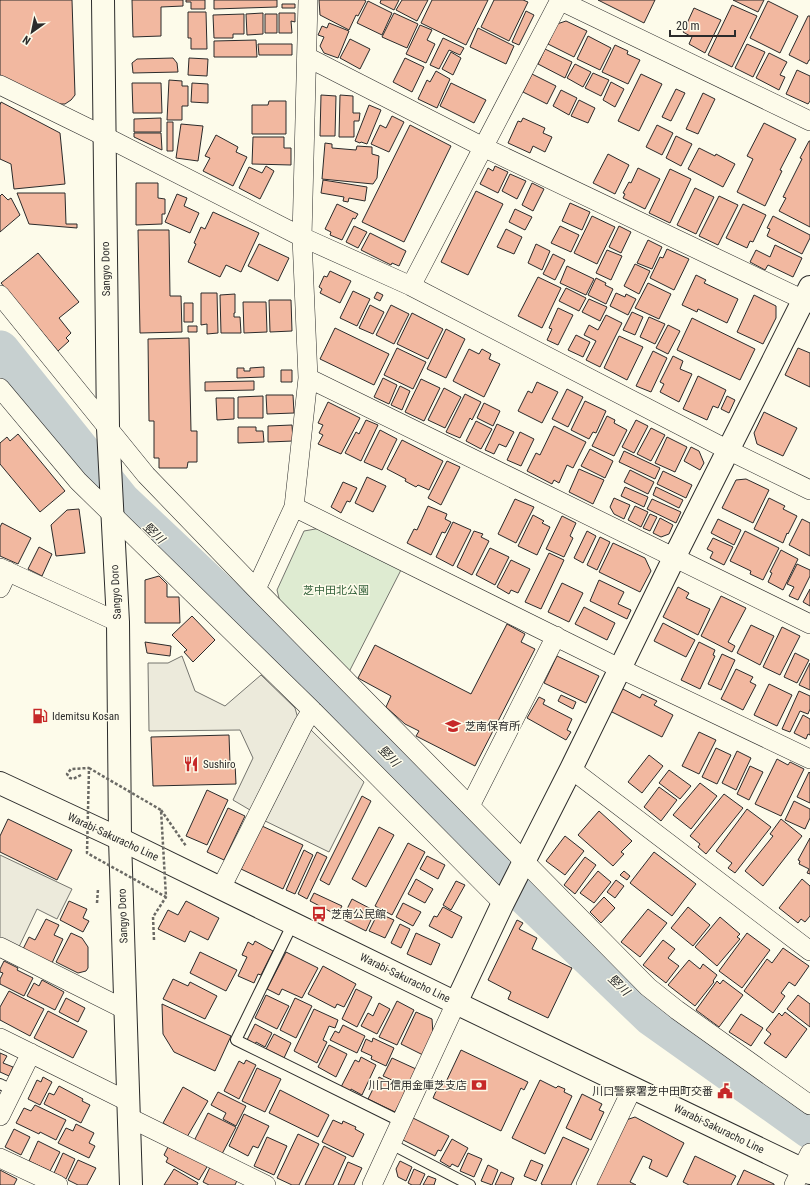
<svg xmlns="http://www.w3.org/2000/svg" width="810" height="1185" font-family="'Roboto Condensed','Noto Sans JP',sans-serif">
  <style>
    .green { fill: #deebd1; stroke: #74746e }
    .parking { fill: #eceadb; stroke: #74746e }
    .lines { fill: none; stroke-linecap: round; stroke-linejoin: round }
    .river { stroke: #c7d0d0; stroke-width: 39 }
    .building { fill: #f2b8a0; stroke: #2b2b2b }
    .service-casing { stroke: #2b2b2b; stroke-width: 12 }
    .minor-casing { stroke: #2b2b2b; stroke-width: 20 }
    .tertiary-casing { stroke: #2b2b2b; stroke-width: 24 }
    .secondary-casing { stroke: #2b2b2b; stroke-width: 24 }
    .primary-casing { stroke: #2b2b2b; stroke-width: 24 }
    .path { stroke: #6a6964; stroke-width: 2.5; stroke-dasharray: 3 2; stroke-linecap: butt }
    .service { stroke: #fdfbea; stroke-width: 10 }
    .minor { stroke: #fdfbea; stroke-width: 19 }
    .tertiary { stroke: #fdfbea; stroke-width: 22 }
    .secondary { stroke: #fdfbea; stroke-width: 22 }
    .primary { stroke: #fdfbea; stroke-width: 22 }
    .path-bridge { stroke: #6a6964; stroke-width: 2.5; stroke-dasharray: 3 2; stroke-linecap: butt }
    .labels { text-anchor: middle; dominant-baseline: central; stroke-width: 3; stroke-linejoin: round; paint-order: stroke }
    .street-label { font-size: 11px; fill: #2b2b2b; stroke: #fdfbea }
    .park-label { font-size: 11px; fill: #34623c; stroke: #fdfbea }
    .poi-label { font-size: 11px; fill: #2b2b2b; stroke: #fdfbea; text-anchor: start }
    .water-label { font-size: 12px; font-style: italic; fill: #2b2b2b; stroke: #fdfbea }
  </style>
  <rect width="100%" height="100%" fill="#fdfbea"/>
  <path class="green" d="M321,528L402,568L349,672L280,602L277,590L304,531Z"/>
  <path class="parking" d="M182,656L195,691L225,706L261,675L295,708L299,722L250,810L233,800L253,758L240,730L149,731L148,663H168Z
    M311,730L364,782L329,852L259,818L304,732Z
    M0,855L72,889L57,919L37,909L18,949L0,941Z"/>
  <g class="lines">
    <path class="river" d="M0,350L121,501L367,733L476,848L651,1016L810,1129"/>
  </g>
  <path class="building" d="M0,0H72L75,95L71,100L65,104H58L0,75Z
    M132,0H183V6L161,7V36L133,37Z
    M186,0H205V9H191V2H186Z
    M214,0H277V7L214,9Z
    M319,0H364L366,1L358,16L356,15L349,30L320,15Z
    M381,0H399L394,10L380,3Z
    M402,0H428L417,21L396,10Z
    M432,0H488L466,45L421,23Z
    M494,0H523L528,2L509,41L481,27Z
    M598,0H655L644,23Z
    M733,0H764L758,12Z
    M368,1L392,13L382,35L357,23Z
    M768,1L798,16L780,53L750,38Z
    M282,4H295V8H282Z
    M732,5L757,16L732,67L708,55Z
    M694,8L721,20L705,53L689,44L692,37L683,32Z
    M526,11L534,15L519,45L512,42Z
    M188,12H206L207,49H191V38H188Z
    M263,13V34L247,35L246,14Z
    M279,13H295V22L291,21L292,33H279Z
    M394,13L418,24L407,48L382,37Z
    M244,14V34H233V38H214L213,15Z
    M265,14H277V33H265Z
    M808,16H810V60H809L807,64L789,55Z
    M566,21L587,31L574,57L548,44L557,24Z
    M329,23L349,31L338,58L324,53L320,46L324,37L318,35L322,26L327,28Z
    M420,25L432,30L427,40L435,44L426,63L406,54Z
    M478,28L514,46L506,64L470,47Z
    M588,36L611,48L600,70L577,59Z
    M443,38L464,48L460,55L449,50L439,69L430,65Z
    M350,39L370,49L360,69L340,58Z
    M256,40L257,57H214V41Z
    M258,44H292V55H259Z
    M747,44L765,52L753,77L735,68Z
    M615,45L628,51L627,54L640,60L628,84L602,72Z
    M545,49L572,62L565,78L538,64Z
    M451,52L461,58L453,75L442,69Z
    M769,53L787,62L780,75L785,77L779,90L756,78Z
    M173,58L177,63L178,72L133,73L132,63L137,59Z
    M189,58L208,59L207,76L188,75Z
    M405,58L424,67L412,92L393,82Z
    M575,64L591,72L583,87L567,78Z
    M797,70L810,76V101L808,104L786,94Z
    M436,71L450,79L437,108L418,99L427,80L430,82Z
    M593,73L609,80L601,96L585,88Z
    M532,74L556,86L547,104L523,92Z
    M641,74L662,84L639,131L618,121Z
    M169,80L182,81V86H188V106H182V120H167Z
    M611,82L624,89L615,107L603,100Z
    M132,83H161L162,113H133Z
    M192,83L208,84V103L191,102Z
    M451,83L486,100L474,123L440,106Z
    M676,89L685,93L671,121L662,117Z
    M561,90L577,98L569,115L553,106Z
    M703,93L715,99L698,134L686,129Z
    M321,95L336,96L335,136H320Z
    M340,95L353,96V113H360L359,121H354V137H339Z
    M579,100L595,108L588,123L571,116Z
    M269,101H286V134H252V105H268Z
    M1,102L60,133L65,184L14,189L11,164L0,159V105Z
    M369,105L381,110L367,144L361,142L360,143L355,141Z
    M392,116L404,122L389,152L371,144L380,125L386,128Z
    M161,118V132H134V119Z
    M523,118L545,128L543,133L552,137L545,152L533,146L530,153L508,143L518,121L521,122Z
    M167,122H173V151H167Z
    M764,123L796,139L780,170L782,171L765,206L737,192L753,159L747,156Z
    M181,124L203,126L198,161L176,158Z
    M410,125L451,146L404,242L362,222Z
    M657,125L673,133L662,155L646,147Z
    M134,133H161L162,150L134,137Z
    M216,135L238,147L236,152L247,157L233,186L203,171L210,158L205,156Z
    M676,136L692,144L681,166L666,158Z
    M253,137H284V148H291V165L252,164Z
    M809,141H810V227L779,211L786,198L783,197L802,159L800,158Z
    M325,143L332,144V148L356,150L357,146L372,147V154L379,156L377,178L373,184L322,179Z
    M699,148L715,156L716,154L735,164L723,187L688,169Z
    M608,154L629,165L615,194L593,183Z
    M266,166L274,171L260,199L239,188L249,167L262,173Z
    M495,166L508,172L498,193L480,184L488,168L493,171Z
    M638,168L660,179L645,209L623,198L625,194L623,193L629,182L631,183Z
    M670,169L691,179L670,223L649,213Z
    M510,174L526,181L517,199L502,191Z
    M323,180L367,187L365,201L349,198L348,202L343,201L344,197L321,193Z
    M136,183H158V198L165,199V214H162V224L136,225Z
    M532,183L544,189L533,211L522,205Z
    M695,188L714,197L696,234L677,225Z
    M476,191L503,204L468,275L441,262Z
    M17,193H65L66,224H77V228L29,224Z
    M2,194L8,200L11,198L20,215L0,232V196Z
    M177,194L187,198L184,206L199,213L190,233L165,222Z
    M719,196L738,205L718,245L699,236Z
    M570,203L590,212L582,230L562,221Z
    M337,204L358,214L355,219L353,218L342,240L330,235L331,232L325,229Z
    M743,204L766,215L753,242L750,241L747,248L726,238Z
    M515,209L532,217L525,230L509,222Z
    M213,212L259,233L241,272L226,265L220,277L188,262L196,244L194,243L201,227L205,229Z
    M592,216L615,227L597,264L574,253Z
    M773,216L810,235V238L802,254L767,236L770,229L767,228Z
    M354,226L367,232L358,248L346,242Z
    M560,226L579,235L571,252L551,243Z
    M619,226L631,232L621,253L609,247Z
    M506,229L522,237L514,254L497,247Z
    M138,230H169L170,296H181L182,332L140,333Z
    M370,233L406,251L399,266L392,263L391,265L361,250Z
    M648,240L662,247L652,269L637,263Z
    M259,244L289,258L278,281L248,266Z
    M536,244L550,251L542,270L528,263Z
    M775,245L802,258L793,277L768,265L765,270L750,262L756,250L770,257Z
    M667,249L689,259L674,290L650,278L660,257L663,258Z
    M607,250L622,256L611,280L596,273Z
    M38,253L79,302L59,318L71,333L66,338L69,341L58,351L1,283Z
    M553,254L565,260L555,280L543,274Z
    M635,264L650,271L639,294L624,286Z
    M567,266L594,279L586,295L560,283Z
    M330,271L351,281L340,303L320,293L322,289L319,287L324,276L327,277Z
    M696,275L706,280L704,283L738,299L727,323L698,309L697,312L682,305Z
    M538,277L561,288L542,328L518,316Z
    M596,278L606,283L605,285L613,289L606,304L588,295Z
    M648,283L671,294L659,319L635,308Z
    M566,288L586,298L579,311L559,301Z
    M353,291L370,299L357,326L340,318Z
    M377,292L383,295L380,301L374,298Z
    M201,293H217L218,333L207,334V324L201,325Z
    M616,293L625,297L626,294L636,299L628,315L610,306Z
    M235,294V313H234V317H240L241,333H221L220,295Z
    M754,295L776,306V318L763,344L737,332Z
    M589,299L607,307L600,321L582,312Z
    M269,300H291L292,331L270,332Z
    M243,302H266L267,332L244,333Z
    M184,303H193V322H184Z
    M370,305L384,312L373,334L359,328Z
    M391,305L409,314L394,344L376,335Z
    M558,308L573,315L558,345L547,340L552,329L549,328Z
    M632,312L643,317L635,335L623,330Z
    M412,313L443,329L428,359L397,344Z
    M606,315L622,323L600,367L586,360L596,341L584,335L589,325L598,330Z
    M649,317L665,324L655,344L640,337Z
    M692,318L755,349L740,380L677,350Z
    M668,325L680,331L668,354L656,348Z
    M188,326H197V332H188Z
    M335,328L389,354L374,385L320,359Z
    M446,329L465,339L446,378L427,369Z
    M576,335L590,342L583,357L568,350Z
    M619,336L643,347L627,380L604,368Z
    M189,338L191,431H197V462H188L187,468H159V458H154V421H149L148,339Z
    M397,348L426,362L413,389L384,375Z
    M798,348L810,353V387L785,375Z
    M469,349L479,354L482,349L491,354L489,359L500,364L484,397L453,381Z
    M653,351L667,358L651,392L636,386Z
    M673,356L683,361L680,369L692,374L679,402L660,392L664,384L660,382Z
    M264,367V377L237,378V368H244V371H250V368Z
    M281,370H292V382H281Z
    M698,376L726,390L718,408L713,406L707,420L683,409Z
    M383,378L397,385L389,404L374,397Z
    M421,379L440,388L424,421L405,412Z
    M254,381V390L205,391V382Z
    M537,382L558,392L542,423L518,411L528,391L532,393Z
    M400,386L410,391L402,410L391,405Z
    M444,388L461,397L445,428L428,420Z
    M567,389L583,397L568,427L552,419Z
    M465,394L481,402L472,420L470,418L460,438L446,432Z
    M266,395H293L294,413L267,414Z
    M263,396V418H238V397Z
    M727,396L735,400L729,413L721,409Z
    M216,398H234V419L217,420Z
    M585,401L606,411L596,433L593,432L589,439L571,430Z
    M328,402L360,418L341,454L318,444L323,435L319,433L323,425L318,423Z
    M484,403L500,411L493,426L477,418Z
    M764,412L797,428L783,456L757,444L754,433Z
    M607,416L615,420L614,423L627,430L614,456L592,446Z
    M366,420L378,425L361,461L345,453L356,432L359,434Z
    M636,420L648,426L634,453L622,447Z
    M476,421L492,429L481,449L466,441Z
    M497,424L514,432L506,447L499,444L494,454L485,450Z
    M292,425L293,441L268,442V426Z
    M554,426L586,442L573,468L567,465L559,483L554,480L552,484L527,471L536,453L540,455Z
    M238,427H256V431H263L264,442L238,443Z
    M651,428L665,435L651,461L637,454Z
    M380,430L397,439L382,470L364,462Z
    M520,432L534,439L521,466L507,460Z
    M18,434L65,491L40,512L0,464V443L7,437L10,441Z
    M667,437L687,447L675,472L655,463Z
    M402,440L443,461L429,490L418,485L416,487L405,481L406,479L387,469Z
    M691,447L699,451L704,463L700,470L684,461Z
    M590,449L613,461L605,478L581,466Z
    M624,451L660,468L655,479L619,462Z
    M447,461L460,467L441,505L428,498Z
    M579,469L604,480L593,504L569,492Z
    M630,470L654,482L648,494L624,482Z
    M663,471L692,485L686,498L657,484Z
    M367,477L386,486L373,512L355,503Z
    M746,479L769,490L753,523L722,508L736,480Z
    M343,482L357,488L350,502L347,501L341,513L331,507Z
    M625,487L648,497L644,507L621,496Z
    M656,487L683,500L679,508L653,495Z
    M614,498L630,505L624,519L614,514L610,507Z
    M769,498L785,506L783,509L797,516L788,534L787,533L783,543L754,529Z
    M515,499L534,507L516,543L498,534Z
    M652,499L681,512L676,523L647,509Z
    M428,506L447,514L445,519L451,522L445,533L442,532L431,555L407,543L414,529L417,530Z
    M635,506L648,512L641,527L628,520Z
    M79,509L85,553L56,556L51,525L67,510Z
    M650,514L657,517L650,531L643,528Z
    M533,515L544,521L542,523L550,527L537,555L518,546Z
    M562,516L576,523L570,536L573,538L564,557L546,549Z
    M660,518L673,525L669,534L661,537L653,533Z
    M718,519L741,530L734,545L711,533Z
    M802,519L810,523V556L789,545Z
    M453,522L471,530L453,566L436,557Z
    M2,523L31,538L18,564L0,556V527Z
    M474,531L483,534L481,537L489,541L472,575L457,567Z
    M587,531L596,536L583,563L574,558Z
    M745,531L779,548L763,580L750,574L751,571L730,561Z
    M600,537L610,542L597,570L587,565Z
    M713,538L733,547L724,565L710,558L713,552L707,549Z
    M613,543L645,558L651,571L640,592L599,572Z
    M39,547L52,554L42,576L28,569Z
    M490,548L509,557L495,585L476,575Z
    M781,550L798,559L783,590L768,582L772,573L770,572Z
    M549,553L564,560L541,609L525,602Z
    M511,560L530,569L518,593L511,590L509,594L497,587Z
    M797,564L810,570V576L798,600L789,596L794,587L787,584Z
    M159,576L167,584V597H179L180,623H145V580Z
    M599,580L624,592L618,604L631,610L627,619L590,601Z
    M562,583L583,593L569,622L548,612Z
    M678,587L689,593L686,598L710,609L698,635L663,617Z
    M810,589V606L803,602Z
    M721,596L746,608L728,642L735,646L732,652L701,636Z
    M584,607L615,623L607,640L575,624Z
    M192,616L215,640L193,662L184,652L187,650L172,635Z
    M663,623L695,640L686,657L654,641Z
    M507,624L525,634L521,642L535,649L475,766L416,736L419,731L405,724L386,707L391,696L358,678L375,645L471,694Z
    M751,625L774,636L760,665L737,653Z
    M782,627L800,636L780,675L763,667Z
    M145,642L171,646L170,656L147,653Z
    M699,642L715,650L713,655L715,656L700,689L681,680Z
    M795,653L809,660L797,683L784,677Z
    M722,654L735,660L721,690L708,684Z
    M557,656L599,676L586,703L544,683Z
    M810,663V690L799,685Z
    M736,669L753,677L750,682L756,685L743,710L721,699Z
    M769,684L792,695L777,726L754,715Z
    M621,688L640,698L642,694L657,701L654,705L673,715L662,737L610,711Z
    M799,691L810,696V709L808,714L800,711L790,732L782,729Z
    M561,695L576,702L573,709L558,701Z
    M539,697L545,700L543,704L572,719L567,730L571,732L566,740L527,718Z
    M803,715L810,719V735L808,734L806,739L794,733Z
    M699,732L716,740L699,774L682,766Z
    M229,735L230,763H235L236,784L153,786L151,737Z
    M716,748L731,755L717,784L702,777Z
    M737,751L751,758L736,790L722,783Z
    M649,755L663,766L642,793L628,782Z
    M777,759L788,765L790,762L804,769L781,816L755,804Z
    M750,766L763,772L749,800L737,794Z
    M669,770L691,786L680,799L659,783Z
    M809,772L810,773V803L797,797Z
    M700,783L717,796L691,829L673,815Z
    M659,787L677,800L661,821L644,807Z
    M207,790L228,800L207,845L186,836Z
    M724,794L743,808L706,854L698,847L700,844L690,836Z
    M362,796L371,801L329,885L320,880Z
    M794,801L810,809V818L805,829L785,820Z
    M228,808L245,816L224,860L207,852Z
    M747,809L771,827L735,873L728,868L732,863L716,851Z
    M599,811L632,841L621,852L624,854L613,866L578,835Z
    M8,819L72,850L57,880L0,852V836Z
    M781,819L802,836L763,886L745,871L773,836L770,834Z
    M262,826L303,845L283,889L241,869Z
    M379,827L394,835L366,887L352,879Z
    M565,836L584,851L565,875L546,861Z
    M810,838V874L807,873L809,869L799,864L800,861L798,860Z
    M408,843L425,852L392,915L375,906Z
    M304,850L313,855L295,894L286,890Z
    M317,852L327,857L307,899L298,894Z
    M654,852L696,884L672,916L630,883Z
    M427,856L445,865L438,879L420,869Z
    M585,857L596,865L575,894L564,885Z
    M598,871L611,882L594,903L580,893Z
    M624,871L630,876L627,880L620,875Z
    M416,879L433,889L425,903L408,894Z
    M802,879L810,886V916L805,922L801,919L798,923L779,908Z
    M616,880L624,886L615,898L607,892Z
    M456,881L465,885L451,910L443,905Z
    M314,893L342,906L337,915L310,901Z
    M604,897L615,908L601,923L590,912Z
    M352,899L375,911L366,931L342,919Z
    M69,901L87,909L83,918L89,921L83,932L60,920Z
    M186,901L219,918L208,940L190,931L185,942L158,929L168,910L178,915Z
    M403,903L421,912L413,926L396,917Z
    M443,907L462,917L452,938L429,926L434,916L437,917Z
    M688,907L710,925L693,946L671,928Z
    M648,909L667,923L640,957L621,942Z
    M378,913L394,920L385,938L369,931Z
    M720,917L740,934L737,937L740,939L717,966L695,947Z
    M46,919L59,925L54,935L63,939L52,963L23,949L29,937L35,940Z
    M517,920L523,923L519,929L537,938L532,949L572,968L548,1018L508,999L511,992L488,980Z
    M400,924L410,929L401,948L391,943Z
    M71,933L82,938L88,947V968L86,971L78,973L56,962Z
    M416,933L440,944L431,965L407,954Z
    M747,933L770,950L742,988L719,971Z
    M663,940L675,949L668,958L679,966L666,983L643,965Z
    M255,941L273,951L261,975L258,974L254,983L238,976L247,957L242,955L248,942L253,945Z
    M783,948L809,966L795,986L789,982L781,993L785,996L773,1013L744,991L767,959L772,963Z
    M200,952L237,970L226,991L190,973Z
    M286,952L318,968L302,998L282,989L279,995L267,989Z
    M689,960L700,969L703,964L717,975L713,981L714,982L695,1006L668,985Z
    M4,961L18,968L17,970L33,978L24,996L0,984V979L3,973L0,972V969Z
    M323,966L356,984L344,1007L337,1004L335,1008L308,994Z
    M173,979L188,986L190,982L217,996L205,1019L163,999Z
    M42,980L64,992L55,1010L27,996L34,983L39,986Z
    M723,980L743,995L719,1027L696,1010L717,981L720,984Z
    M356,989L372,997L357,1027L342,1019Z
    M9,991L44,1009L30,1036L0,1020V1007Z
    M266,995L289,1006L277,1029L255,1018Z
    M798,995L810,1004V1027L787,1009Z
    M66,998L85,1008L78,1022L59,1012Z
    M295,998L312,1006L296,1038L280,1030Z
    M397,1001L414,1010L397,1045L379,1037Z
    M379,1003L390,1009L377,1034L361,1026L368,1013L373,1016Z
    M162,1004L231,1036L215,1071L174,1052L163,1034Z
    M314,1009L338,1020L335,1028L329,1026L323,1040L327,1042L317,1063L294,1051Z
    M48,1011L87,1031L73,1058L34,1038Z
    M416,1012L432,1019L433,1034L423,1055L401,1044Z
    M785,1012L807,1029L786,1058L764,1043L771,1034L766,1030L779,1013L782,1016Z
    M741,1014L763,1028L751,1046L729,1032Z
    M255,1024L272,1033L265,1047L256,1042L255,1045L247,1040Z
    M343,1025L365,1036L357,1053L330,1040L335,1031L339,1033Z
    M274,1034L291,1043L284,1058L266,1049Z
    M373,1038L394,1048L386,1066L371,1059L372,1056L361,1051L366,1039L372,1042Z
    M329,1045L347,1054L336,1077L318,1067Z
    M461,1050L528,1082L524,1090L521,1088L501,1131L433,1098L440,1082L445,1084Z
    M0,1053L7,1056L3,1063L13,1067L9,1076L0,1072Z
    M361,1057L376,1065L362,1095L351,1089L350,1092L341,1087L355,1060L359,1062Z
    M392,1058L416,1069L407,1087L383,1076Z
    M246,1060L256,1065L239,1099L224,1091L239,1061L244,1064Z
    M257,1068L281,1079L265,1112L242,1101Z
    M43,1077L52,1082L40,1105L28,1099L37,1080L41,1082Z
    M379,1077L406,1091L395,1112L368,1099Z
    M540,1080L556,1088L558,1086L565,1089L564,1092L572,1096L545,1154L512,1138Z
    M59,1086L83,1099L82,1101L90,1105L81,1123L44,1104L49,1093L54,1095Z
    M183,1087L208,1101L187,1137L163,1123Z
    M280,1090L329,1115L318,1137L269,1113Z
    M218,1092L246,1106L236,1126L223,1119L226,1113L211,1105Z
    M582,1094L602,1104L599,1110L604,1112L591,1140L566,1128Z
    M35,1105L66,1120L56,1140L40,1132L39,1134L16,1123L24,1108L31,1111Z
    M208,1113L236,1127L222,1154L193,1143Z
    M244,1114L269,1126L258,1148L253,1146L248,1156L229,1146Z
    M411,1117L449,1136L441,1151L438,1150L435,1156L401,1139Z
    M635,1117L684,1143L667,1177L649,1168L652,1160L643,1156L630,1182L636,1185H594L626,1120Z
    M333,1120L342,1124L343,1121L356,1127L355,1129L364,1134L353,1157L322,1142Z
    M76,1124L94,1133L89,1143L95,1146L89,1158L58,1143L66,1128L73,1131Z
    M14,1129L30,1137L21,1155L5,1147Z
    M298,1134L319,1144L299,1185H292L277,1178Z
    M267,1137L287,1146L274,1175L254,1166Z
    M563,1137L589,1149L571,1185H543L541,1184Z
    M452,1139L468,1148L458,1167L452,1164L450,1167L440,1161Z
    M38,1141L60,1152L50,1171L29,1161Z
    M324,1146L346,1157L333,1185H305Z
    M168,1147L179,1153L183,1147L210,1162L199,1180L166,1162L168,1158L164,1155Z
    M63,1153L75,1159L66,1179L54,1173Z
    M468,1153L482,1159L474,1177L460,1171Z
    M695,1156L736,1176L731,1185H689L683,1182Z
    M78,1160L96,1168L87,1185H78L68,1180Z
    M531,1160L543,1165L536,1181L524,1176Z
    M400,1161L412,1167L406,1181L398,1177L396,1169Z
    M348,1162L362,1168L354,1185H338Z
    M211,1165L239,1176L235,1185H209L203,1182Z
    M488,1165L498,1170L492,1185L481,1181Z
    M174,1169L198,1183L197,1185H164Z
    M414,1169L425,1174L420,1185H412L408,1183Z
    M0,1170L17,1179L14,1185H0Z
    M744,1170L774,1184V1185H737Z
    M501,1172L514,1178L511,1185H495Z
    M428,1176L436,1179L434,1185H423Z"/>
  <g class="lines">
    <g class="service-casing">
      <path id="service" d="M293,923L236,1040L402,1122
        M0,1084L12,1090
        M391,1144L470,1185"/>
    </g>
    <g class="minor-casing">
      <path id="minor" d="M559,0L810,121
        M307,57L483,147L810,303
        M0,85L104,136L302,237L411,286L728,450L810,490
        M411,286L560,0
        M0,295L146,475L256,589L648,987L677,1010L810,1105
        M308,378L810,624
        M0,388L78,481L312,710L503,903
        M294,507L621,669L810,759
        M0,568L118,622
        M0,588L8,571
        M256,589L294,507L308,378L302,237L308,0
        M571,769L810,951
        M470,806L556,636
        M221,888L303,725L312,710
        M0,947L126,1010
        M0,1038L129,1102
        M0,1116L31,1053
        M130,1118L266,1185
        M0,1158L58,1185
        M372,1185L456,1003
        M586,1185L633,1087
        M794,1185L810,1153"/>
    </g>
    <g class="tertiary-casing">
      <path id="tertiary" d="M456,1003L503,903L571,769L674,558L810,287"/>
    </g>
    <g class="secondary-casing">
      <path id="secondary" d="M0,783L120,839L456,1003L810,1173"/>
    </g>
    <g class="primary-casing">
      <path id="primary" d="M103,0L108,428L118,622L120,839L131,1185"/>
    </g>
    <path class="path" d="M81,775L73,779L70,778L67,774L71,769L89,768
      M161,810L186,846
      M97,903L98,889
      M154,940L153,917L166,897"/>
    <use href="#service" class="service"/>
    <use href="#minor" class="minor"/>
    <use href="#tertiary" class="tertiary"/>
    <use href="#secondary" class="secondary"/>
    <use href="#primary" class="primary"/>
    <path class="path-bridge" d="M89,768L161,810L166,897L87,853Z"/>
  </g>
  <defs>
    <g id="fuel-bare" transform="scale(1.2)"><path d="M-5.5-6h7V0h2V4h1.3V-2.5L3-4.5l.8-.8L6-3V5H2.5V1h-1V6h-7ZM-4.2-4.7v3.2H.2V-4.7Z" fill="#c62828" stroke="#fdfbea" stroke-width="2.5" paint-order="stroke"/></g>
    <g id="school-bare" transform="scale(1.2)"><path d="M0-5L7-2L0 1L-7-2ZM-4 1L0 2.5L4 1V4Q0 6-4 4Z" fill="#c62828" stroke="#fdfbea" stroke-width="2.5" paint-order="stroke"/></g>
    <g id="restaurant-bare" transform="scale(1.2)"><path d="M-5-6h1v4h1v-4h1v4h1v-4h1v5L-1.5 .5V6h-2V.5L-5-1ZM5-6V6H3V1.5H1.5Q1.5-4 5-6Z" fill="#c62828" stroke="#fdfbea" stroke-width="2.5" paint-order="stroke"/></g>
    <g id="bus-bare" transform="scale(1.2)"><path d="M-5-6H5V4H4V6H2V4H-2V6H-4V4H-5ZM-3.5-4V0h7V-4ZM-3.5 1.2v1.5H-2V1.2ZM2 1.2v1.5H3.5V1.2Z" fill="#c62828" stroke="#fdfbea" stroke-width="2.5" paint-order="stroke"/></g>
    <g id="bank-bare" transform="scale(1.2)"><path d="M-6-4H6V4H-6ZM0-2.3a2.3 2.3 0 1 0 0 4.6a2.3 2.3 0 1 0 0-4.6Z" fill="#c62828" stroke="#fdfbea" stroke-width="2.5" paint-order="stroke"/></g>
    <g id="civic-bare" transform="scale(1.2)"><path d="M-.6-6.5H3V-4.5H.6V-3L4-1V1h2V6H-6V1h2V-1L-.6-3ZM-1.2 2.5V6h2.4V2.5Z" fill="#c62828" stroke="#fdfbea" stroke-width="2.5" paint-order="stroke"/></g>
  </defs>
  <g fill-rule="evenodd">
    <use href="#fuel-bare" x="40" y="716"/>
    <use href="#school-bare" x="453" y="726"/>
    <use href="#restaurant-bare" x="191" y="764"/>
    <use href="#bus-bare" x="319" y="914"/>
    <use href="#bank-bare" x="479" y="1085"/>
    <use href="#civic-bare" x="725" y="1091"/>
  </g>
  <g class="labels">
    <g class="street-label">
      <text transform="translate(106 269) rotate(-91)">Sangyo Doro</text>
      <text transform="translate(116 592) rotate(-93)">Sangyo Doro</text>
      <text transform="translate(113 837) rotate(25)">Warabi-Sakuracho Line</text>
      <text transform="translate(123 916) rotate(-92)">Sangyo Doro</text>
      <text transform="translate(405 978) rotate(26)">Warabi-Sakuracho Line</text>
      <text transform="translate(719 1129) rotate(26)">Warabi-Sakuracho Line</text>
    </g>
    <g class="park-label">
      <text x="336" y="590">芝中田北公園</text>
    </g>
    <g class="poi-label">
      <text x="52" y="716">Idemitsu Kosan</text>
      <text x="465" y="726">芝南保育所</text>
      <text x="203" y="764">Sushiro</text>
      <text x="331" y="914">芝南公民館</text>
      <text x="467" y="1085" text-anchor="end">川口信用金庫芝支店</text>
      <text x="713" y="1091" text-anchor="end">川口警察署芝中田町交番</text>
    </g>
    <g class="water-label">
      <text transform="translate(154 533) rotate(43)">竪川</text>
      <text transform="translate(389 756) rotate(46)">竪川</text>
      <text transform="translate(619 985) rotate(44)">竪川</text>
    </g>
  </g>
  <g transform="translate(32 32) rotate(213)" stroke="#fdfbea" stroke-width="3" paint-order="stroke">
  <path d="M0-3L7 15L0 10L-7 15Z" fill="#2b2b2b"/>
  <text y="-6" font-size="11" font-weight="bold" text-anchor="middle" fill="#2b2b2b">N</text>
  </g>
  <path d="M670 30v6h65v-6" fill="none" stroke="#2b2b2b" stroke-width="2"/>
  <text x="676" y="30" font-size="12" fill="#2b2b2b" stroke="#fdfbea" stroke-width="3" paint-order="stroke">20 m</text>
</svg>
